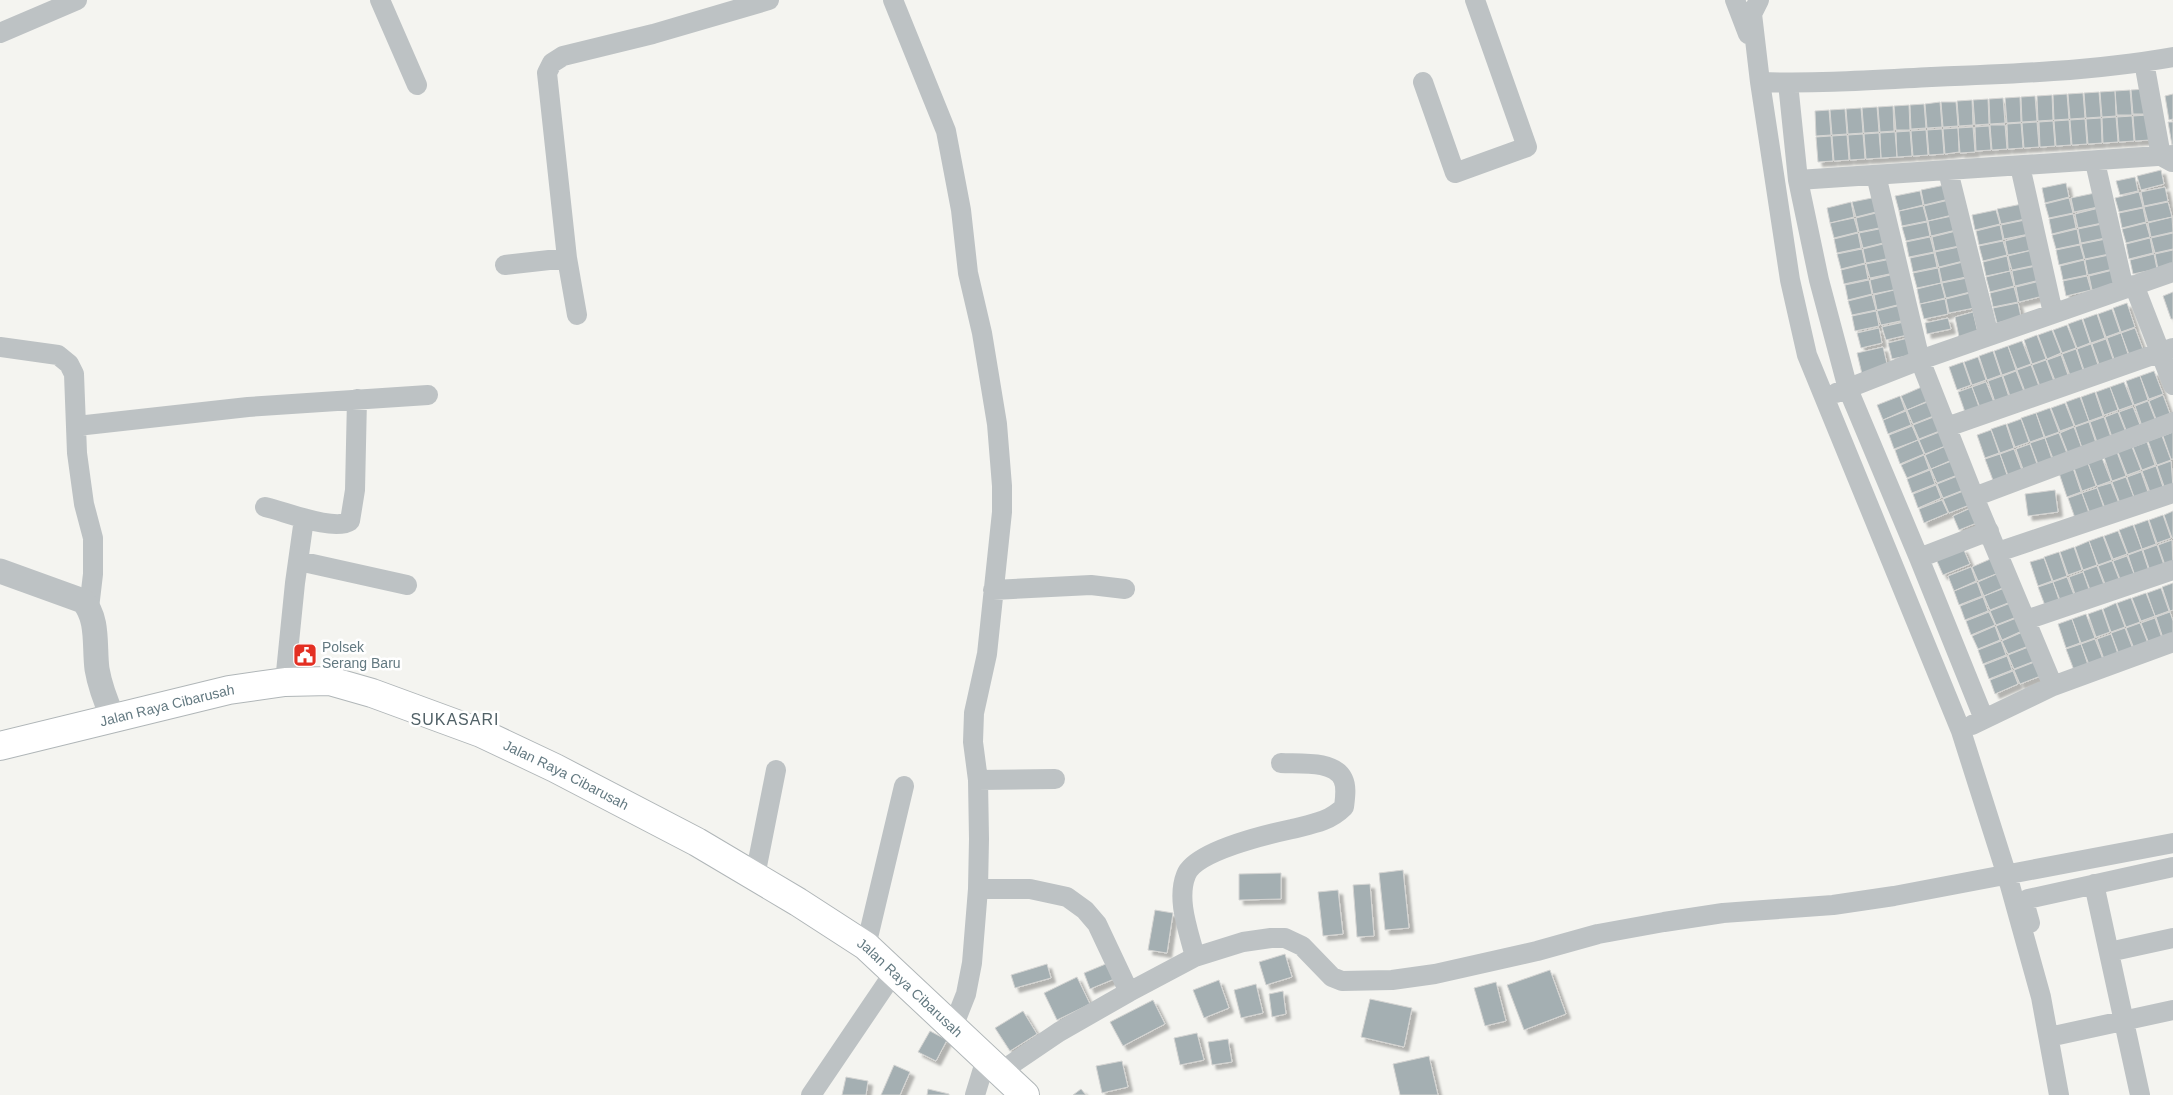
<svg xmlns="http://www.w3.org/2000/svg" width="2173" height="1095" font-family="Arial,sans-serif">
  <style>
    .building { fill: #a4afb2; stroke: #d5d5d3; filter: url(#shadow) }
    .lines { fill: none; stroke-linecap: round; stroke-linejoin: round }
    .primary-casing { stroke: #b0b6b8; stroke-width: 30 }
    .minor { stroke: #bdc2c4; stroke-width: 20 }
    .tertiary { stroke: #bdc2c4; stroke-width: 25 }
    .primary { stroke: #fff; stroke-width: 28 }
    .labels { text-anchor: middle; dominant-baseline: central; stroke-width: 5; stroke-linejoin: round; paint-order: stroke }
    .poi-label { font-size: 14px; fill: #637981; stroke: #fff; text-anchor: start }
    .street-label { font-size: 14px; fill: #637981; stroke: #fff }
    .quarter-label { font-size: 16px; letter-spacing: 1px; fill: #516167; stroke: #fff }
  </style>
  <defs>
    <filter id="shadow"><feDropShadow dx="4.5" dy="4.5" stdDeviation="1" flood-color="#0004"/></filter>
  </defs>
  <rect width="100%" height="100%" fill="#f4f4f0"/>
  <path class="building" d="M2146,89L2148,114H2133L2131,90Z
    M2130,90L2132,115H2117L2115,91Z
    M2115,91L2116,116L2102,117L2100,92Z
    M2099,92L2101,117L2086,118L2084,93Z
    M2083,93L2085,118L2070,119L2068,94Z
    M2067,94L2069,119L2054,120L2053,95Z
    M2173,94V119L2169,120L2165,96Z
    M2052,95L2053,120L2038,121L2037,96Z
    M2035,96L2037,121L2022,122L2021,97Z
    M2020,97L2021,122L2007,123L2005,98Z
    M2003,98L2005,123L1990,124L1989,99Z
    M1988,99L1989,124L1975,125L1973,100Z
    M1972,100L1973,125L1959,126L1957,101Z
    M1940,102L1942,127L1927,128L1925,104Z
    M1941,102H1956L1958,126L1943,127Z
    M1924,104L1926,128L1911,129L1910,105Z
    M1909,105L1910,130H1896L1894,106Z
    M1893,106L1894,131L1880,132L1878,107Z
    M1877,107L1879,132L1864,133L1862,108Z
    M1861,108L1863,133L1848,134L1846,109Z
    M1845,109L1847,134L1832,135L1830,110Z
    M1829,110L1831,135L1816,136L1815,111Z
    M2148,115L2150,140L2135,141L2133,116Z
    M2132,116L2134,141L2119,142L2117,117Z
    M2116,117L2118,142L2103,143L2102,118Z
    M2101,118L2102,143L2088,144L2086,119Z
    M2085,119L2087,144L2072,145L2070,120Z
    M2069,120L2071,145L2056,146L2054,121Z
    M2053,121L2055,146L2040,147L2039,122Z
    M2037,122L2039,147L2024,148L2022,123Z
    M2168,122H2173V145H2172Z
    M2021,123L2023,148L2008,149L2007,124Z
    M1990,125H2005L2007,149L1992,150Z
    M1989,126L1991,150L1976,151L1975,127Z
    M1973,127L1975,152L1960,153L1958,128Z
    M1958,128L1959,152L1945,154L1943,129Z
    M1942,129L1944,154L1929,155L1927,130Z
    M1926,130L1928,155L1913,156L1911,131Z
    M1910,131L1912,156L1897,157L1896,132Z
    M1895,132L1897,157L1881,158L1880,133Z
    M1879,133L1881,158L1866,159L1864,134Z
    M1863,134L1865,159L1850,160L1848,135Z
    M1847,135L1849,160L1834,161L1832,136Z
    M1831,136L1833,161L1818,162L1816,137Z
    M2161,170L2164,184L2141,190L2137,176Z
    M2135,177L2138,191L2120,195L2116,181Z
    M2066,183L2069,197L2045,203L2042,188Z
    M1945,185L1949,199L1924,205L1921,190Z
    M2165,187L2168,201L2144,206L2141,192Z
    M1920,191L1923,205L1899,211L1895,196Z
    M2139,192L2143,207L2119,212L2115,198Z
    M2095,193L2098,207L2074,212L2071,198Z
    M1877,197L1880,211L1856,217L1852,202Z
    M2069,198L2073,213L2049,218L2045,204Z
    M1949,200L1952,215L1928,221L1924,206Z
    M1851,202L1854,217L1830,223L1827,208Z
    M2168,202L2172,217L2148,222L2144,207Z
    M2022,204L2025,219L2001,224L1997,209Z
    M1923,206L1927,221L1902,226L1899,211Z
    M2099,208L2102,223L2078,228L2075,214Z
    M2143,208L2146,222L2122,228L2119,213Z
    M1996,210L2000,224L1975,230L1972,215Z
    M1880,212L1884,227L1859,232L1856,218Z
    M2073,214L2076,228L2052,234L2049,219Z
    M1952,216L1956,230L1931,236L1928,221Z
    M2172,217L2173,232L2151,237L2148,223Z
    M1854,218L1858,232L1834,238L1830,223Z
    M2025,220L2029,234L2004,239L2001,225Z
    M1927,222L1930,236L1906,241L1902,227Z
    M2146,223L2150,237L2126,243L2122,229Z
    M2102,224L2105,238L2081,243L2078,229Z
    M2000,225L2003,240L1979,245L1976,231Z
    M1884,228L1887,242L1863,248L1859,233Z
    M2077,229L2080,244L2056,249L2052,235Z
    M1956,231L1959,246L1935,251L1932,237Z
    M1858,233L1861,248L1837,253L1834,239Z
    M2173,233V249L2155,253L2151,238Z
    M2029,235L2032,250L2008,255L2005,241Z
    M1930,237L1934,252L1909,257L1906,242Z
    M2150,238L2153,253L2129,259L2126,244Z
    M2106,239L2109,254L2085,259L2081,244Z
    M2003,241L2007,255L1983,261L1979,246Z
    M1887,243L1891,258L1866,263L1863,249Z
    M2080,245L2084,259L2059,265L2056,250Z
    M1959,247L1963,261L1939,267L1935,252Z
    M1862,249L1865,263L1841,269L1837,254Z
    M2032,250L2036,265L2012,270L2008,256Z
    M2173,250V265L2158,269L2155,254Z
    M1934,253L1937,267L1913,272L1910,258Z
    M2154,254L2157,269L2133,274L2130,260Z
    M2109,255L2113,269L2088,275L2085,260Z
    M2007,256L2010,271L1986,276L1983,262Z
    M1891,259L1894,273L1870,278L1866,264Z
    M2084,260L2087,275L2063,280L2060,266Z
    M1963,262L1966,277L1942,282L1939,268Z
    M1865,264L1868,279L1844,284L1841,270Z
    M2036,266L2040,280L2015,286L2012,271Z
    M1938,268L1941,283L1917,288L1913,273Z
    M2113,270L2116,285L2092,290L2089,276Z
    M2010,271L2014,286L1990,292L1986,277Z
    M1894,274L1898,289L1873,294L1870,280Z
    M2087,276L2091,290L2066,296L2063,281Z
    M1967,278L1970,292L1946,298L1942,283Z
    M1869,280L1872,294L1848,300L1845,285Z
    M2040,281L2043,296L2019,302L2016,287Z
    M1941,283L1945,298L1920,304L1917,289Z
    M2014,287L2018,302L1993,307L1990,293Z
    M1898,289L1901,304L1877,310L1874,295Z
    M2173,292V319H2171L2163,296Z
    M1970,293L1974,308L1949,313L1946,299Z
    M1872,295L1876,310L1852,315L1848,301Z
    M1945,299L1948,314L1924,319L1920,304Z
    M2018,303L2021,317L1997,323L1993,308Z
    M2127,303L2135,327L2121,332L2113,308Z
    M1901,305L1905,320L1881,325L1877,311Z
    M2112,309L2120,332L2106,337L2098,314Z
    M1876,311L1879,326L1855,331L1852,316Z
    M1973,312L1978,333L1959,337L1955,317Z
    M2097,314L2105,338L2091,343L2083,319Z
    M1948,318L1951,329L1927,334L1925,323Z
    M2082,319L2090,343L2077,348L2068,324Z
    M1904,322L1907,335L1886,340L1882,327Z
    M2067,325L2076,348L2062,353L2053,330Z
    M1879,328L1882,343L1861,348L1857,333Z
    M2135,328L2144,352L2130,357L2121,333Z
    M2052,330L2061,353L2047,359L2038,335Z
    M2121,333L2129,357L2115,362L2107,338Z
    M2037,335L2046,359L2032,364L2024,340Z
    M1908,338L1911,355L1892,359L1888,343Z
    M2106,339L2114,362L2100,367L2092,344Z
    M2022,341L2031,364L2017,369L2008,346Z
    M2091,344L2099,368L2085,373L2077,349Z
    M2008,346L2016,370L2002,375L1994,351Z
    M1883,347L1888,368L1862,374L1857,353Z
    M2076,349L2084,373L2071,378L2062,354Z
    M1993,351L2001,375L1987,380L1979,356Z
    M2061,355L2069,378L2056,383L2047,360Z
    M1978,357L1986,380L1972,385L1964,362Z
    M2046,360L2055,384L2041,389L2032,365Z
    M1963,362L1971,385L1957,390L1949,367Z
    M2031,365L2040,389L2026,394L2017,370Z
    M2016,371L2025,394L2011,399L2003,376Z
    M2154,371L2163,394L2149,399L2140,376Z
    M2002,376L2010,400L1996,405L1988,381Z
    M2140,376L2148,400L2134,405L2126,381Z
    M1986,382L1995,405L1981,410L1972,387Z
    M2124,382L2133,405L2119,410L2110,387Z
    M1924,386L1930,400L1907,410L1901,396Z
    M1972,387L1980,410L1966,415L1958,392Z
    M2110,387L2118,410L2104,415L2096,392Z
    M2095,392L2103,416L2089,421L2081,397Z
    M2163,395L2172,419L2158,424L2149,401Z
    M1900,396L1905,410L1883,420L1877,405Z
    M2080,397L2089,421L2075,426L2066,402Z
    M1930,401L1936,415L1913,424L1907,410Z
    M2148,401L2157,424L2143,429L2135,406Z
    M2065,403L2074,426L2060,431L2051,408Z
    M2133,407L2142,430L2128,435L2119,412Z
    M2050,408L2059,432L2045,437L2036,413Z
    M1906,411L1911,425L1888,434L1883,420Z
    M2118,412L2127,435L2113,440L2105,417Z
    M2036,413L2044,437L2030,442L2021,418Z
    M1936,416L1942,430L1919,439L1913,425Z
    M2104,417L2112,440L2098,445L2090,422Z
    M2021,419L2029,442L2015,447L2007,424Z
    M2089,422L2097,446L2083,451L2075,427Z
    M2006,424L2014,448L2000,453L1991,429Z
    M1912,426L1918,440L1894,449L1889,435Z
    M2074,427L2083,451L2069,456L2060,433Z
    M1991,430L1999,453L1985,458L1977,435Z
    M1942,431L1948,445L1925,454L1919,440Z
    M2173,432V459H2171L2163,436Z
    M2059,433L2068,456L2054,461L2045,438Z
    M2162,436L2171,460L2157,465L2148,441Z
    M2045,438L2053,462L2039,467L2030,443Z
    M1918,440L1924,454L1900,464L1895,450Z
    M2147,442L2155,465L2142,470L2133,447Z
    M2030,444L2038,467L2024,472L2016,449Z
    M1948,445L1954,459L1931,469L1925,455Z
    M2132,447L2141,470L2127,475L2118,452Z
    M2014,449L2023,473L2009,478L2000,454Z
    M2117,452L2126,476L2112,481L2104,457Z
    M2000,454L2008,478L1994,483L1985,459Z
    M1924,455L1929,469L1907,478L1901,465Z
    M2102,458L2111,481L2097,486L2088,463Z
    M1954,460L1960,474L1937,483L1931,469Z
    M2171,461L2173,487L2165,489L2157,466Z
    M2088,463L2096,486L2082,491L2074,468Z
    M2156,466L2164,490L2151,495L2142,471Z
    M2073,468L2081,492L2067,497L2059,473Z
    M1930,470L1935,484L1912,493L1907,479Z
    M2141,472L2149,495L2135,500L2127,477Z
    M1960,475L1966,489L1943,498L1937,484Z
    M2126,477L2135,500L2121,506L2112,482Z
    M2111,483L2120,506L2106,511L2097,487Z
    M1936,485L1941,498L1918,508L1913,494Z
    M2097,488L2105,511L2091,516L2082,493Z
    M1966,490L1972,504L1949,513L1943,499Z
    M2055,490L2058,512L2028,516L2025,494Z
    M2082,493L2090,516L2076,521L2068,498Z
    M1942,500L1948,513L1924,523L1919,509Z
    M1973,507L1979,522L1959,530L1953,516Z
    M2173,511V538H2172L2164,515Z
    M2163,515L2171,538L2157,543L2149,520Z
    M2148,520L2156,544L2142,549L2134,525Z
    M2133,525L2142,549L2128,554L2119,530Z
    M2118,531L2127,554L2113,559L2104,536Z
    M2103,536L2112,560L2098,565L2089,541Z
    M2172,540L2173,566L2166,568L2158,545Z
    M2089,541L2097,565L2083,570L2075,547Z
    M2157,545L2165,568L2151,574L2143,550Z
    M2074,547L2082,570L2068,575L2060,552Z
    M1963,548L1970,564L1943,575L1936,559Z
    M2142,550L2150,574L2136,579L2128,555Z
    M2059,552L2067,576L2053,581L2044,557Z
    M2127,556L2136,579L2122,584L2113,561Z
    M1995,557L2001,572L1978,581L1972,567Z
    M2044,558L2052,581L2038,586L2030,562Z
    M2112,561L2121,584L2107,589L2098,566Z
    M2097,566L2106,590L2092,595L2083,571Z
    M1971,567L1976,581L1954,591L1948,576Z
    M2001,572L2007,586L1984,596L1978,582Z
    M2083,572L2091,595L2077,600L2069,577Z
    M2067,577L2076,600L2062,605L2053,582Z
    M1977,582L1982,596L1959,605L1954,591Z
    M2053,582L2061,606L2047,611L2038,587Z
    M2173,583V610L2170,611L2162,587Z
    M2007,587L2013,601L1990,610L1984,596Z
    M2161,588L2169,611L2155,616L2147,593Z
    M2146,593L2155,616L2141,621L2132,598Z
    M1983,597L1988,611L1965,620L1960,606Z
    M2131,598L2140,622L2126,627L2117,603Z
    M2013,602L2019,616L1996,625L1990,611Z
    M2116,603L2125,627L2111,632L2103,609Z
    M2102,609L2110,632L2096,637L2088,614Z
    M1989,612L1995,625L1971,635L1966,621Z
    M2170,612L2173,621V638L2164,641L2156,617Z
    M2086,614L2095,638L2081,643L2072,619Z
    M2019,617L2024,630L2002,640L1996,626Z
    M2155,618L2163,641L2150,646L2141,623Z
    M2072,619L2080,643L2066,648L2058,624Z
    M2140,623L2149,646L2135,651L2126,628Z
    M1995,626L2000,640L1978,649L1972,636Z
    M2125,628L2134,652L2120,657L2111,633Z
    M2025,631L2031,645L2008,654L2002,641Z
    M2111,634L2119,657L2105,662L2097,639Z
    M2095,639L2104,662L2090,667L2081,644Z
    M2001,641L2006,655L1983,664L1978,650Z
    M2081,644L2089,668L2075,673L2066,649Z
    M2031,646L2037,660L2014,669L2008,655Z
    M2007,656L2012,670L1989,679L1984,665Z
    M2037,661L2043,675L2020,684L2014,670Z
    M2013,671L2018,684L1995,694L1990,680Z
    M1403,870L1409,928L1385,930L1379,873Z
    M1281,873V899L1239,900V874Z
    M1370,884L1374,936L1357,937L1353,885Z
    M1338,890L1343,934L1323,936L1318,892Z
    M1155,910L1173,913L1167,953L1148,950Z
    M1285,954L1292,977L1266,985L1259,962Z
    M1113,961L1119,977L1090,989L1084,973Z
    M1047,964L1051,978L1015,988L1011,975Z
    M1550,970L1566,1014L1524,1030L1507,985Z
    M1077,977L1090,1004L1057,1020L1044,993Z
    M1219,980L1229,1008L1204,1018L1193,990Z
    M1496,982L1506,1021L1485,1026L1474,988Z
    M1256,984L1263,1013L1241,1018L1234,990Z
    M1283,991L1286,1014L1272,1017L1269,994Z
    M1370,999L1412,1008L1404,1047L1361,1037Z
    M1153,1000L1165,1024L1123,1046L1110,1022Z
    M1023,1011L1037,1034L1010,1051L995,1028Z
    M930,1031L947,1040L936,1061L918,1052Z
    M1197,1033L1204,1060L1180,1065L1174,1038Z
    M1228,1039L1232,1062L1212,1065L1208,1042Z
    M1429,1056L1438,1095H1400L1393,1064Z
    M1122,1061L1128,1087L1102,1093L1096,1066Z
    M894,1065L910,1072L900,1095H881Z
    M846,1077L868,1081L866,1095H842Z
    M928,1089L949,1094V1095H927Z
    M1081,1089L1086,1095H1073Z"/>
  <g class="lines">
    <g class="primary-casing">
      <g id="primary">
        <path id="s1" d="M0,746L229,690L285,682L330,681L372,693L481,733L555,768L697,842L798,902L866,946L1025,1095"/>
      </g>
    </g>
    <path class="minor" d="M380,0L417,85
      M893,0L946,131L961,210L968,273L982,333L997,424L1002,486V512L987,654L974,713L973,742L978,780L979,839L978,889L972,963L966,994L953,1027
      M1735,0L1748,34
      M1759,0L1752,14L1760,82
      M0,33L77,0
      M2144,62L2161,156L2172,162
      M1423,82L1455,173L1527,147L1475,0
      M1788,83L1798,180L1819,280L1848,389L1919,558L1984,719
      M2095,162L2124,289
      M2020,166L2053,313
      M1948,171L1989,336
      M1876,175L1920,360L1974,497L2053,686
      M1798,180L2173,155
      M505,265L567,258
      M2134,285L2173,385
      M577,315L567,258L547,73L552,63L563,56L653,34L769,0
      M0,347L58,355L69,364L74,374L77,453L84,504L93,538V574L89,608
      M1836,393L1920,360L2173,272
      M77,426L248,407L428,395
      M1947,427L2173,348
      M1974,497L2173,422
      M265,507C284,511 334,532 350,521L355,490L357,399
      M1998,552L2173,493
      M1919,558L1989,531
      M299,561L407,585
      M993,590L1091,585L1125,589
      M2026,620L2173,570
      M285,682L295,583L304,519
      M1972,725L2053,686L2173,642
      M978,780L1055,779
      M755,876L776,770
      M2094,884L2140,1095
      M978,889H1030L1067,897L1085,910L1097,924L1129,992
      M2030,923L2025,905L2028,899L2173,867
      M866,946L904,786
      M2109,952L2173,938
      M1195,957C1189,932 1176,900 1186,875C1195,851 1269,834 1292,829C1312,824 1329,822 1344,807C1345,798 1347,787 1343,779C1334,760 1299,764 1281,763
      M2049,1037L2173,1010
      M1000,1072L1059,1032L1129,992L1195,957L1243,942L1271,938H1285L1302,946L1332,977L1342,981L1392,980L1435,974L1537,951L1598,934L1664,922L1723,913L1833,905L1894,896L2173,843
      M811,1095L895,971
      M975,1095L986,1059
      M2059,1095L2041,997L2009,882L1961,731L1807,355L1790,280L1760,82C1817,84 1874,80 1931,77C2012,74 2094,71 2173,57"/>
    <path class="tertiary" d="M0,571L83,601C99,619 94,646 97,669C100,687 106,702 113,718"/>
    <use href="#primary" class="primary"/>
  </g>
  <defs>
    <g id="civic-square" transform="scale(1.25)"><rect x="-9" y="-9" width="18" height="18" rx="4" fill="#e32f22" stroke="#fff"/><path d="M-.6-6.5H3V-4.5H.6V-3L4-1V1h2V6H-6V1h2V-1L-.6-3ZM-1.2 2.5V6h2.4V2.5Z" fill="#fff"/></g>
  </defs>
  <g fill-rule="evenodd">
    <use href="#civic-square" x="305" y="655"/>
  </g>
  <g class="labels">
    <g class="poi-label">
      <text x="322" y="647">Polsek<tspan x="322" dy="16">Serang Baru</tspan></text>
    </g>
    <g class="street-label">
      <text stroke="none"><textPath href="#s1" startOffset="172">Jalan Raya Cibarusah</textPath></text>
      <text stroke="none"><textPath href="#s1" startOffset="592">Jalan Raya Cibarusah</textPath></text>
      <text stroke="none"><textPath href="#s1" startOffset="998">Jalan Raya Cibarusah</textPath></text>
    </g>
    <g class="quarter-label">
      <text x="455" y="719">SUKASARI</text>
    </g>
  </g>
</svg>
